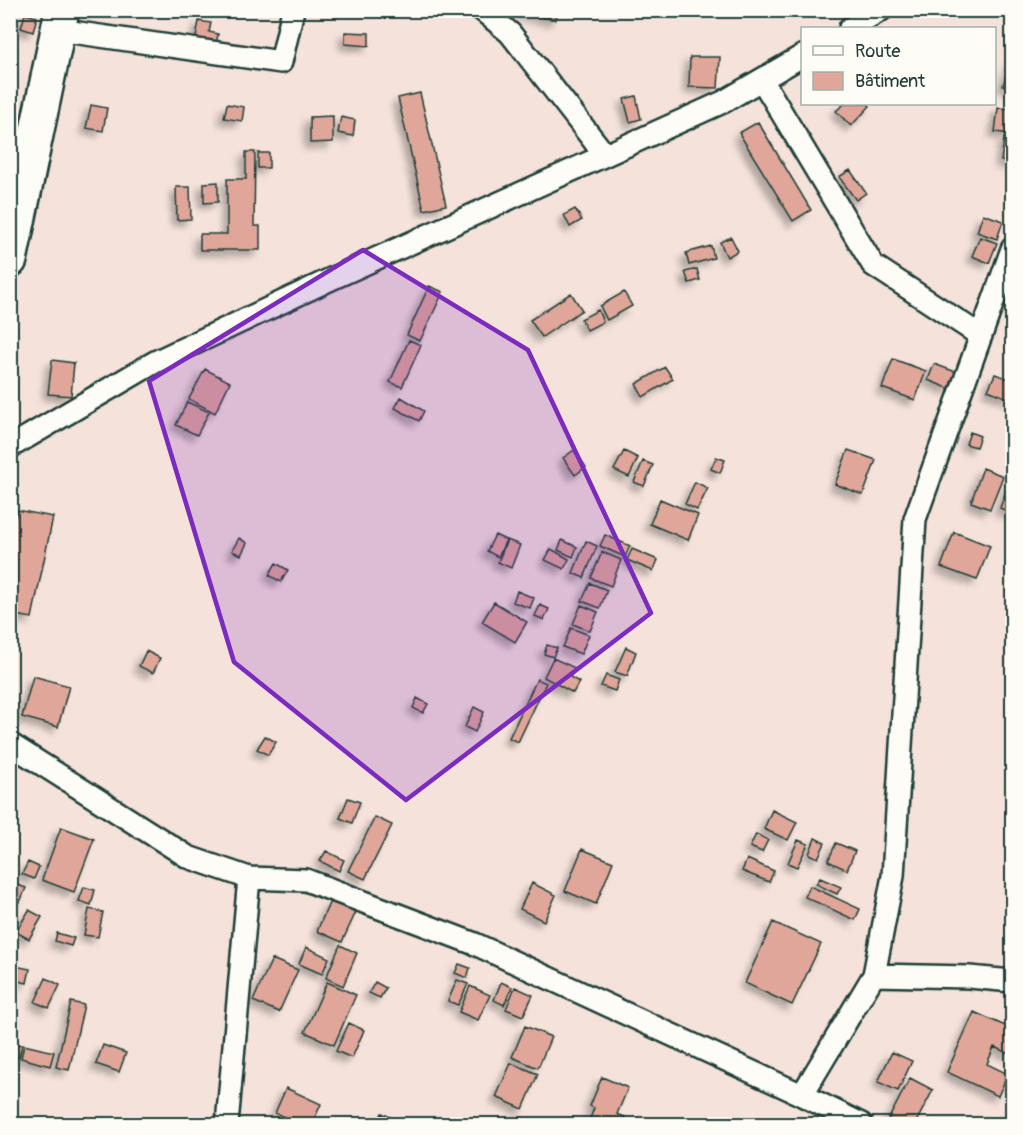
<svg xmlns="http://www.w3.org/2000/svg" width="1023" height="1135" font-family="Pangolin,sans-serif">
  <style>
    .building { fill: #dfa699; stroke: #1f3d34; stroke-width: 1.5; filter: url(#shadow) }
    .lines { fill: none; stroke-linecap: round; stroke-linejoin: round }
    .street-casing { stroke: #1f3d34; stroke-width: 26 }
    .primary-casing { stroke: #1f3d34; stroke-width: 38 }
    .street { stroke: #fdfcf7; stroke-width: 21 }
    .primary { stroke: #fdfcf7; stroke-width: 33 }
    .marked { fill: #7b2cbf; fill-opacity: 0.2; stroke: #7b2cbf; stroke-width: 4.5; stroke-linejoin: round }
  </style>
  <defs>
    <filter id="shadow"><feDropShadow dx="-5.5" dy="5.5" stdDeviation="3" flood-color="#0004"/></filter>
  </defs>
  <rect width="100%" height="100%" fill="#f4e2db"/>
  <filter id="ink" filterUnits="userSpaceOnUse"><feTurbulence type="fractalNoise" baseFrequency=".0167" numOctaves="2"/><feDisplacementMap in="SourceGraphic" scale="12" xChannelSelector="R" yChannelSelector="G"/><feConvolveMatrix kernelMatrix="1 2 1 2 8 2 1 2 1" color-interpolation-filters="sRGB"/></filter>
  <g filter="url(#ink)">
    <path class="building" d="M524,10H558L556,20L523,14Z
      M25,14L37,17L33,32L21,28Z
      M199,21L211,23L209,32L218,34L215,52L194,48Z
      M345,32L369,33V46L345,44Z
      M690,57H720L718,88L689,87Z
      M1012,59V89L1003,85Z
      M420,93L446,205L424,210L398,98Z
      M636,96L641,119L630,122L624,99Z
      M227,104L244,107L242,121L224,118Z
      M844,104H868L870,106L851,126L836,111Z
      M91,105L107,108L103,131L86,128Z
      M998,108L1012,109V134L995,132Z
      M333,116V142L310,143V117Z
      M341,117L355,120L353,136L338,133Z
      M758,122L811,210L793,221L739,133Z
      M1004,138L1012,139V163L1001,161Z
      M246,152H255L254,226H260V250H200V234H227V179H246Z
      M258,153H269V168H258Z
      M850,170L866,193L856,200L839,177Z
      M218,182V202L204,203V183Z
      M176,187H190L191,219L177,220Z
      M575,209L582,220L570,227L564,215Z
      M983,214L1003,221L997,239L977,232Z
      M731,237L738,251L727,257L720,242Z
      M980,237L997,243L989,263L972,256Z
      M711,246L714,258L689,265L686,253Z
      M697,269L700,280L689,283L685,272Z
      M429,286L443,292L420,341L407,335Z
      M624,292L632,306L607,320L600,306Z
      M571,293L582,310L542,337L530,320Z
      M598,310L603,322L587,330L581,319Z
      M409,340L421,345L402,387L390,382Z
      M893,359L926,371L915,400L882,388Z
      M52,360L74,363L71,396L48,394Z
      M934,364L956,372L950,389L928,380Z
      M665,367L673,379L643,397L636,384Z
      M205,369L230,382L215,413L189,399Z
      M995,374L1012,380L1010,399L988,390Z
      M401,397L424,411L419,421L395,408Z
      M187,402L209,412L197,435L176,425Z
      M970,432L980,436L976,447L966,444Z
      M574,450L586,467L575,475L563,458Z
      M848,450L876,460L863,495L835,484Z
      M624,451L638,458L629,477L614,470Z
      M716,457L725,460L720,473L711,469Z
      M643,461L653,465L644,486L634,482Z
      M983,468L1003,476L990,509L971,502Z
      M1012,474V513L1000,508Z
      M695,482L708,488L697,510L685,504Z
      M660,499L698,515L688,540L650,524Z
      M17,510L53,517L32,618L10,614V539Z
      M954,532L990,546L977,580L941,567Z
      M495,535L506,540L498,557L487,551Z
      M605,535L630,546L625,557L600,546Z
      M239,538L247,543L241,555L232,551Z
      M507,540L520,545L511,568L498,562Z
      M562,540L577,547L573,557L558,550Z
      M586,541L597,546L584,578L573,573Z
      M551,549L569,559L564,569L545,560Z
      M632,549L658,560L653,571L627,560Z
      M602,552L621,560L611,586L591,578Z
      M276,563L288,570L281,582L269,575Z
      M590,583L607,590L600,608L582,601Z
      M517,591L534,598L530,608L513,602Z
      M494,602L527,622L515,642L482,622Z
      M540,605L549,609L544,620L535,616Z
      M581,605L598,612L590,631L573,624Z
      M571,628L589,635L581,654L563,647Z
      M547,645L557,648L553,657L544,654Z
      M626,647L636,652L627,676L615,672Z
      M146,651L160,658L153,673L139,666Z
      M553,658L575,668L570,677L579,682L573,693L544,677Z
      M606,675L619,680L615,691L601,686Z
      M33,676L69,686L58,727L22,717Z
      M537,679L546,683L518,742L509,738Z
      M417,698L428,704L423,713L413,708Z
      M474,707L484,712L475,732L465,727Z
      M265,736L276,742L268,755L257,749Z
      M348,798L360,802L352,823L340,818Z
      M772,810L797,822L788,840L764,829Z
      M375,817L392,825L365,879L348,871Z
      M61,827L94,839L74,892L42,880Z
      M756,834L768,840L762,852L750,847Z
      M815,838L825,843L818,858L809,854Z
      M798,840L808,844L797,867L788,863Z
      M836,843L855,851L847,870L828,861Z
      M582,849L613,862L596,904L565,891Z
      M326,851L344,860L339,871L320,861Z
      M747,859L774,871L769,882L742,871Z
      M28,862L39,867L34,879L22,874Z
      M820,878L841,887L837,894L816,884Z
      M532,883L556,895L544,921L520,909Z
      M15,884L26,888L20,902L10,898Z
      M810,886L860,909L855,920L805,897Z
      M84,887L95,890L91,905L79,901Z
      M330,901L356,912L342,942L317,931Z
      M89,909L103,912L98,937L84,935Z
      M29,910L42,917L29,939L16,932Z
      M773,922L821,944L792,1005L745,983Z
      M57,933L74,938L71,946L55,941Z
      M340,945L357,953L343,986L326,978Z
      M306,947L329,958L322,974L299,964Z
      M272,959L298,970L279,1012L253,1001Z
      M459,964L470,968L467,978L455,973Z
      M10,965L30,969L27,983L10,979Z
      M46,978L60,985L49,1008L35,1002Z
      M457,980L468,984L458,1005L448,1001Z
      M327,982L356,995L334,1045L305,1032Z
      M375,982L386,988L380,998L369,993Z
      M501,982L512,987L504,1005L494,1000Z
      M470,986L490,995L478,1020L459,1012Z
      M515,987L533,995L523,1016L506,1009Z
      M71,1002L84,1005L69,1070L56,1067Z
      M974,1012L1012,1029V1055L994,1047L987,1064L1008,1074L998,1096L947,1072Z
      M349,1023L364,1030L352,1058L336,1051Z
      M525,1026L551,1037L538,1068L512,1057Z
      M10,1042L22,1045L19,1057L10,1055Z
      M24,1045L54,1052L50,1066L21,1058Z
      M103,1045L126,1053L119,1072L96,1064Z
      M892,1052L912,1061L898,1091L878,1082Z
      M511,1063L538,1074L523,1109L496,1097Z
      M602,1077L628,1088L617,1114L625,1117L622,1124H588L594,1108L590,1106Z
      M910,1078L933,1090L915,1124H886Z
      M286,1088L321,1104L312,1124H300L275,1113Z
      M382,1113L392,1118L389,1124H377Z"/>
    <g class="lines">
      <g class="street-casing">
        <path id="street" d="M482,10L510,33L605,155
          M850,28L881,10
          M58,30L281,62L293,10
          M762,80L873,265L981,336
          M10,447L155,362L331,279L723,102L802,56
          M10,744L188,857L249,878L306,880L475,944L802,1095L874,975L969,977L1012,981
          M874,975L893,876L915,519L1012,249
          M802,1095L861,1124
          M227,1124L249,878"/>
      </g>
      <g class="primary-casing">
        <path id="primary" d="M10,260L62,10"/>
      </g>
      <use href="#street" class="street"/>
      <use href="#primary" class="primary"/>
    </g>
  </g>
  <path class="marked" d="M363,250L528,350L651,613L406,800L234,662L149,381Z"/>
  <rect width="1023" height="1135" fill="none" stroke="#fdfcf7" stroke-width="36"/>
  <rect x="18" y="18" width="987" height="1099" fill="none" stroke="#1f3d34" stroke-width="2" filter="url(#ink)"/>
  <rect x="801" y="27" width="195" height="78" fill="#fdfcf7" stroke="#a4b0a9" stroke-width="1.5"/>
  <rect x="813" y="46" width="30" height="9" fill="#fdfcf7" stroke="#a4b0a9" stroke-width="1.5"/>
  <text x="855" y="57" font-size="18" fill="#1f3d34">Route</text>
  <rect x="813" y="72" width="30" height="18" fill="#dfa699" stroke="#a4b0a9" stroke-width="1.5"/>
  <text x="855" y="87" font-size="18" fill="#1f3d34">Bâtiment</text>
</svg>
